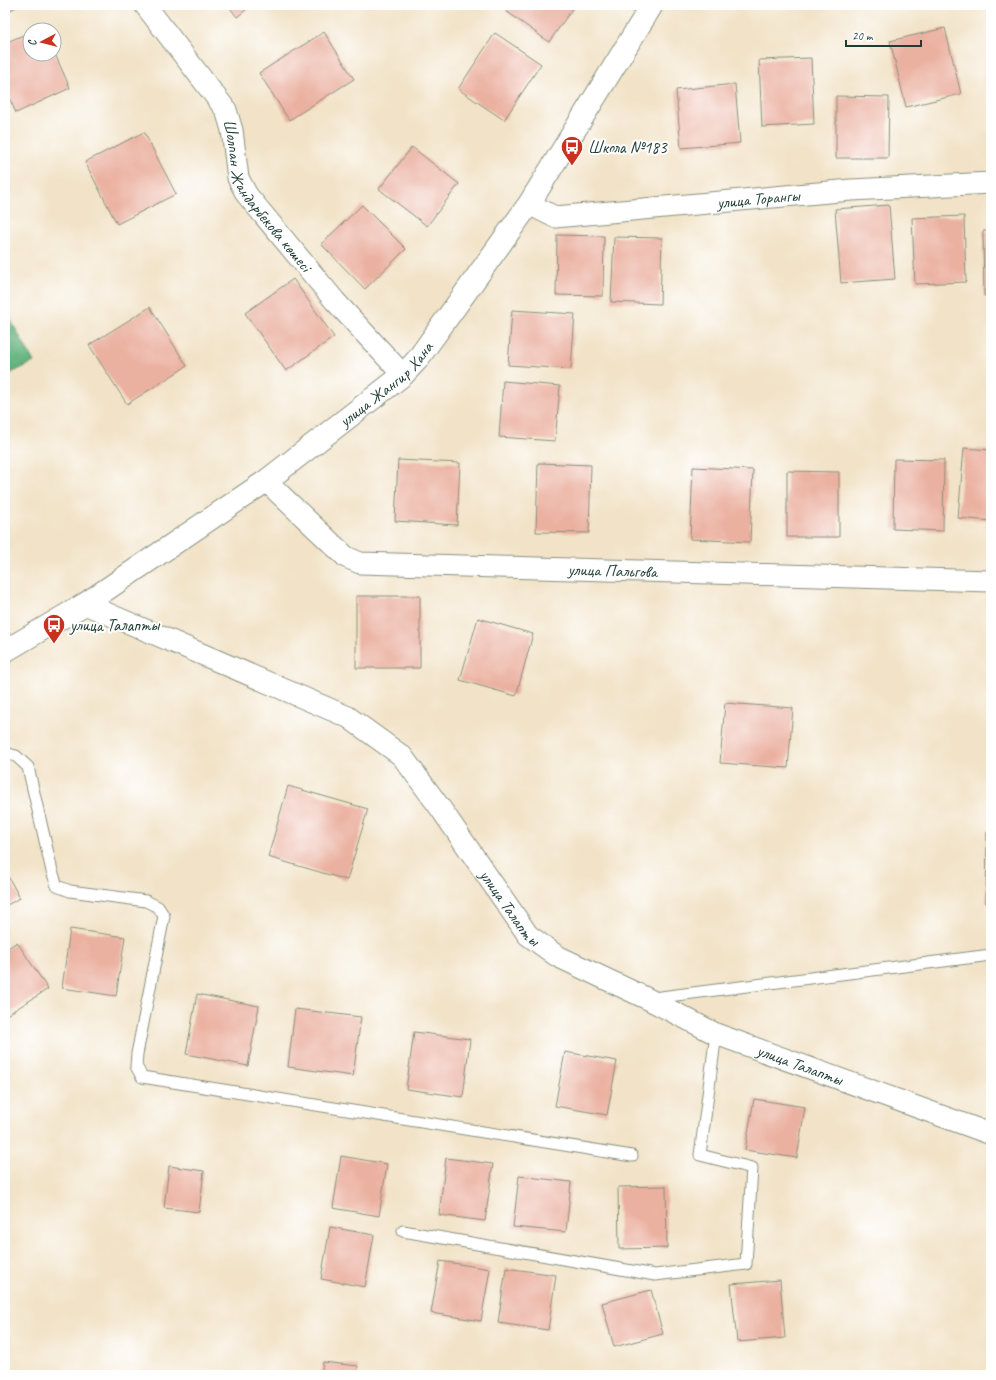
<svg xmlns="http://www.w3.org/2000/svg" width="996" height="1380" font-family="Caveat,sans-serif">
  <style>
    .forest { fill: #64b37e; stroke: #427859 }
    .building { fill: #ebb1a0 }
    .lines { fill: none; stroke-linecap: round; stroke-linejoin: round }
    .lane-casing { stroke: #88907e; stroke-width: 13 }
    .street-casing { stroke: #88907e; stroke-width: 23 }
    .secondary-casing { stroke: #88907e; stroke-width: 24 }
    .lane { stroke: #fff; stroke-width: 11 }
    .street { stroke: #fff; stroke-width: 21 }
    .secondary { stroke: #fff; stroke-width: 22 }
    .labels { text-anchor: middle; dominant-baseline: central; stroke-width: 4; stroke-linejoin: round; paint-order: stroke }
    .poi-label { font-size: 17px; fill: #1f3d34; stroke: #fff; text-anchor: start }
    .street-label { font-size: 17px; fill: #1f3d34; stroke: #fff }
  </style>
  <rect width="100%" height="100%" fill="#fff"/>
  <filter id="ink" filterUnits="userSpaceOnUse"><feTurbulence type="fractalNoise" baseFrequency=".025" numOctaves="2"/><feDisplacementMap in="SourceGraphic" scale="8" xChannelSelector="R" yChannelSelector="G"/><feConvolveMatrix kernelMatrix="1 2 1 2 8 2 1 2 1" color-interpolation-filters="sRGB"/></filter>
  <filter id="wash" filterUnits="userSpaceOnUse"><feTurbulence type="fractalNoise" baseFrequency=".012" numOctaves="4" result="noise"/><feDisplacementMap in="SourceGraphic" scale="16" xChannelSelector="R" yChannelSelector="G"/><feGaussianBlur stdDeviation="0.9" result="paint"/><feColorMatrix in="noise" values="0 0 0 0 0 0 0 0 0 0 0 0 0 0 0 0 0 1.4 0 .05"/><feComposite in="paint" operator="in"/></filter>
  <g filter="url(#wash)">
    <rect width="100%" height="100%" fill="#f2e3c8"/>
    <path class="forest" d="M5,310L34,362L5,376Z"/>
    <g id="blocks">
      <path class="building" d="M5,5H20L5,13Z
        M228,5H252L237,17Z
        M510,5H575L549,42L506,11Z
        M945,28L961,94L906,107L890,41Z
        M30,32V54H55L70,88L16,113L5,88V43Z
        M324,32L354,79L289,120L259,73Z
        M495,33L541,64L504,120L458,89Z
        M811,58L814,124L762,127L759,60Z
        M735,84L740,143L681,148L676,90Z
        M836,96L889,97L888,158H836Z
        M144,132L176,194L117,224L85,162Z
        M412,147L459,184L427,226L379,189Z
        M362,205L406,249L365,289L321,244Z
        M889,205L895,279L841,283L835,209Z
        M964,216L966,282L915,284L912,218Z
        M983,231H991V296H984Z
        M557,235L604,236L603,296L556,295Z
        M614,237L662,238L660,304L611,302Z
        M293,279L334,337L286,371L245,313Z
        M150,307L187,366L127,404L89,345Z
        M512,310L575,314L571,369L508,365Z
        M503,381L560,386L555,441L499,437Z
        M964,448L991,450V521L958,518Z
        M894,459L944,460L943,531L893,529Z
        M398,460L460,463L457,525L395,521Z
        M538,463L591,465L589,533L536,532Z
        M693,467L753,470L750,542L690,539Z
        M787,471L839,472V537H787Z
        M356,596H420V668H356Z
        M478,618L533,634L516,696L460,680Z
        M725,703L793,708L788,768L720,763Z
        M288,786L368,809L347,880L268,857Z
        M987,832H991V903H986Z
        M5,871L20,898L5,906Z
        M70,929L125,937L116,996L62,988Z
        M17,942L48,989L5,1016V950Z
        M197,994L259,1006L248,1066L186,1054Z
        M295,1009L361,1017L353,1076L288,1067Z
        M414,1032L470,1039L463,1097L406,1089Z
        M565,1052L617,1061L607,1115L555,1106Z
        M754,1099L805,1107L797,1158L745,1150Z
        M341,1156L387,1164L379,1216L333,1208Z
        M446,1158L493,1164L485,1221L439,1215Z
        M169,1166L204,1171L199,1212L164,1208Z
        M519,1176L571,1182L566,1232L513,1227Z
        M666,1186L667,1248L619,1249L618,1187Z
        M330,1227L374,1235L365,1287L321,1279Z
        M440,1261L490,1269L481,1321L431,1313Z
        M506,1268L556,1275L548,1330L498,1323Z
        M780,1280L785,1338L737,1342L731,1284Z
        M651,1290L663,1334L614,1347L602,1303Z
        M323,1362L358,1366L357,1375H321Z"/>
    </g>
  </g>
  <g filter="url(#ink)">
    <use href="#blocks" fill-opacity="0" stroke="#88907e" stroke-width="1"/>
    <g class="lines">
      <g class="lane-casing">
        <path id="lane" d="M5,753L16,756L28,767L52,871L57,886L70,891L146,901L158,907L164,916L137,1054L136,1066L142,1077L632,1156
          M653,998L991,955
          M403,1231L655,1275L746,1264L752,1168L700,1155L716,1034"/>
      </g>
      <g class="street-casing">
        <g id="street">
          <path id="s1" d="M145,5L226,110L232,130L238,178L247,195L335,301L403,375"/>
          <path id="s2" d="M529,204L555,217L851,190L991,183"/>
          <path id="s3" d="M266,481L346,557L360,563L991,581"/>
          <path id="s4" d="M85,604L348,717L402,756L441,809L528,935L557,956L648,999L716,1034L991,1134"/>
        </g>
      </g>
      <g class="secondary-casing">
        <g id="secondary">
          <path id="s5" d="M5,651L85,604L266,481L403,375L417,360L529,204L652,5"/>
        </g>
      </g>
      <use href="#lane" class="lane"/>
      <use href="#street" class="street"/>
      <use href="#secondary" class="secondary"/>
    </g>
  </g>
  <defs>
    <g id="bus-pin" transform="scale(1.15)"><path d="M0 17L-7.5 6A9.5 9.5 0 1 1 7.5 6Z" fill="#c8321e" stroke="#fff"/><path d="M-5-6H5V4H4V6H2V4H-2V6H-4V4H-5ZM-3.5-4V0h7V-4ZM-3.5 1.2v1.5H-2V1.2ZM2 1.2v1.5H3.5V1.2Z" fill="#fff"/></g>
  </defs>
  <g fill-rule="evenodd">
    <use href="#bus-pin" x="572" y="147"/>
    <use href="#bus-pin" x="54" y="625"/>
  </g>
  <g class="labels">
    <g class="poi-label">
      <text x="588" y="147">Школа №183</text>
      <text x="70" y="625">улица Талапты</text>
    </g>
    <g class="street-label">
      <text stroke="none"><textPath href="#s1" startOffset="230">Шолпан Жандарбекова көшесі</textPath></text>
      <text stroke="none"><textPath href="#s2" startOffset="233">улица Торангы</textPath></text>
      <text stroke="none"><textPath href="#s5" startOffset="466">улица Жангир Хана</textPath></text>
      <text stroke="none"><textPath href="#s3" startOffset="378">улица Пальгова</textPath></text>
      <text stroke="none"><textPath href="#s4" startOffset="539">улица Талапты</textPath></text>
      <text stroke="none"><textPath href="#s4" startOffset="874">улица Талапты</textPath></text>
    </g>
  </g>
  <rect width="996" height="1380" fill="none" stroke="#fff" stroke-width="20"/>
  <g transform="translate(42 42) rotate(263)"><circle r="19" fill="#ffffff" stroke="#a5b1ae"/>
  <path d="M0-3L7 15L0 10L-7 15Z" fill="#c8321e"/>
  <text y="-6" font-size="11" font-weight="bold" text-anchor="middle" fill="#1f3d34">С</text>
  </g>
  <path d="M846 40v6h75v-6" fill="none" stroke="#1f3d34" stroke-width="2"/>
  <text x="852" y="40" font-size="12" fill="#1f3d34" stroke="#ffffff" stroke-width="3" paint-order="stroke">20 m</text>
</svg>
